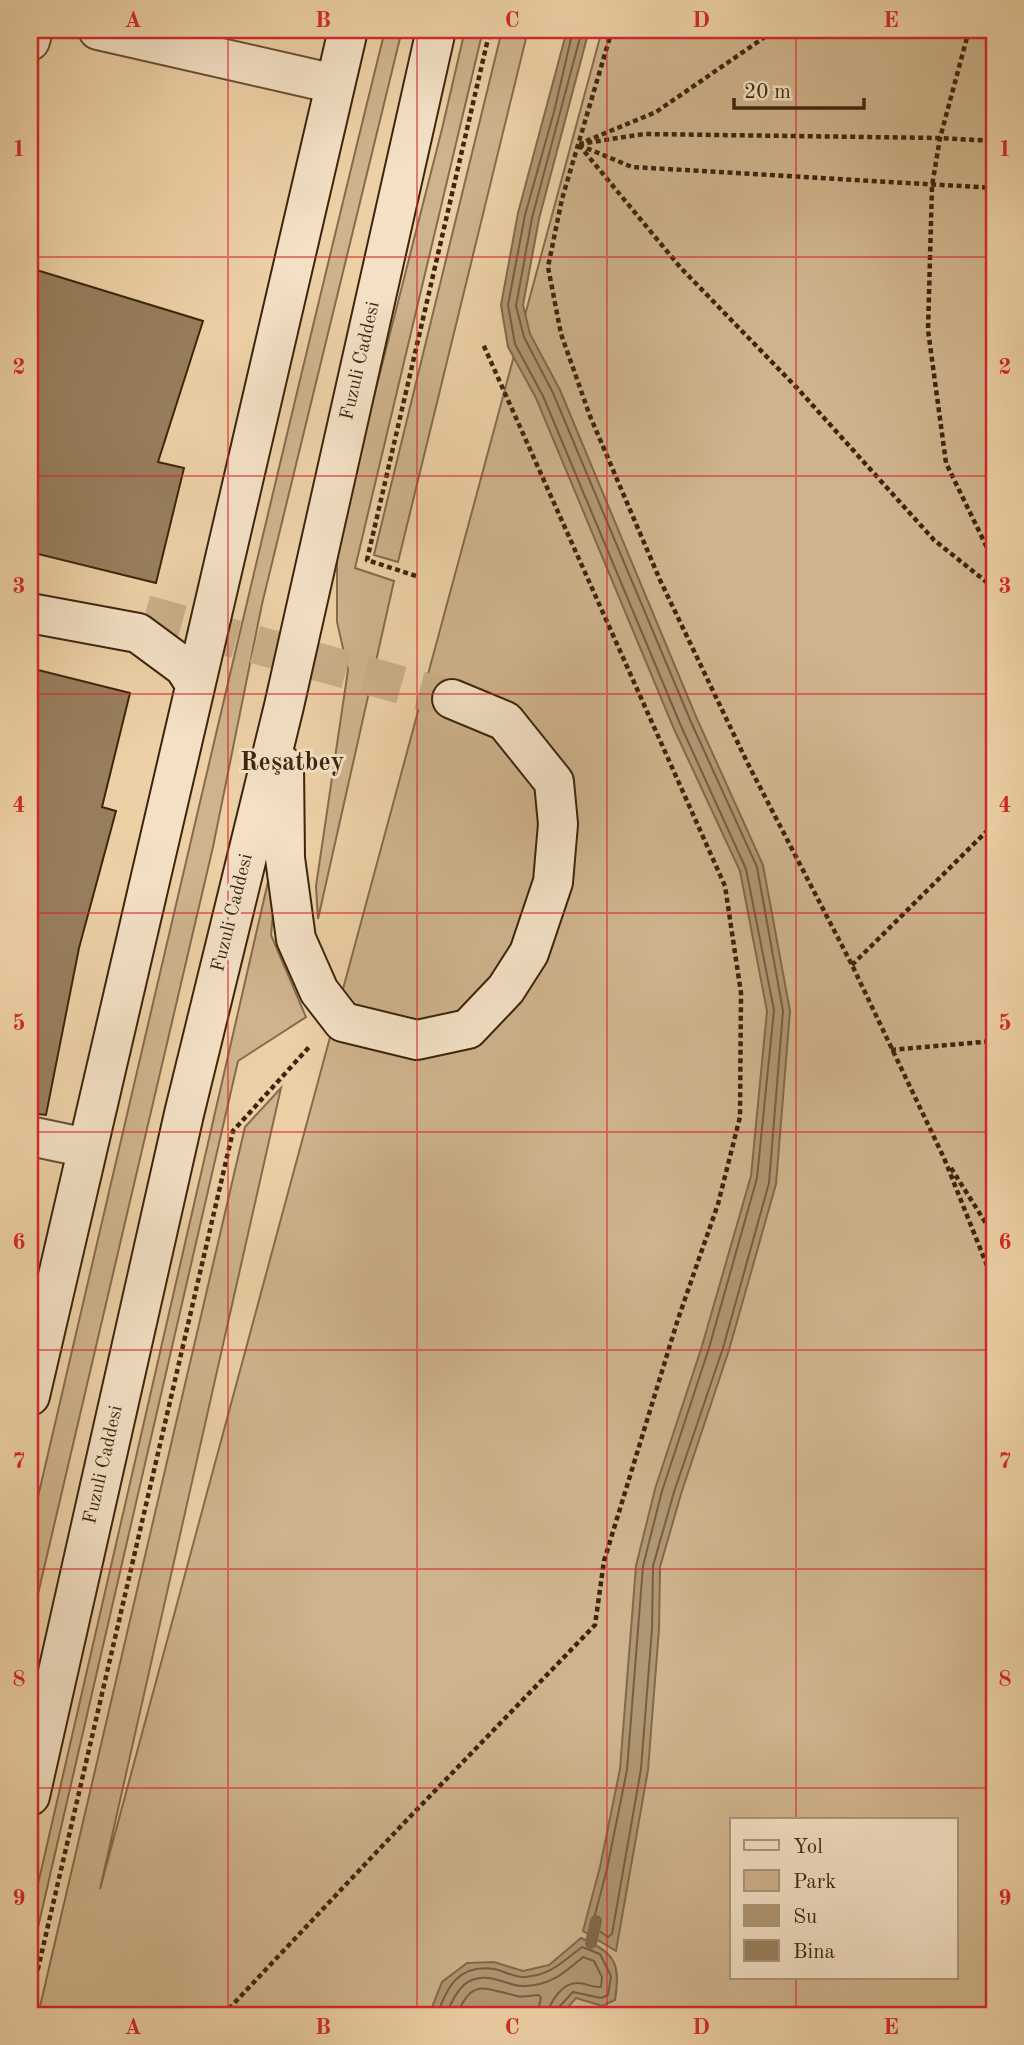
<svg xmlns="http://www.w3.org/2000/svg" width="1024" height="2045" font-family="'Old Standard TT',serif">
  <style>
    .green { fill: #cfb38c; stroke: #856c4c; stroke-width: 2; fill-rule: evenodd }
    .water { fill: #b09672; stroke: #81694a; stroke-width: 2 }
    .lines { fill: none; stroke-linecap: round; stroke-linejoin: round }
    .shore { stroke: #765e40; stroke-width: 2 }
    .stream { stroke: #81694a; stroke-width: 12 }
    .building { fill: #987e5d; stroke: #3b260d; stroke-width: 2 }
    .secondary-tunnel { stroke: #c9ae87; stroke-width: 38; stroke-dasharray: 38 19; stroke-linecap: butt }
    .minor-casing { stroke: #685033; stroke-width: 42 }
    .secondary-casing { stroke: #3b260d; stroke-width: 42 }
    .path { stroke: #3b260d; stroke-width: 4.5; stroke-dasharray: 5 3.5; stroke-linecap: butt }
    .minor { stroke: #f3e0c5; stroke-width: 38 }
    .secondary { stroke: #f3e0c5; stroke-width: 38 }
    .grid { fill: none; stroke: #d62828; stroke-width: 2; stroke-opacity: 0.55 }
    .labels { text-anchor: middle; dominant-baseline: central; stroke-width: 6; stroke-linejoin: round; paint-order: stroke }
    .street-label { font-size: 19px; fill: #3b260d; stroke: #f3e0c5 }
    .district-label { font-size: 26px; font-weight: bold; fill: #3b260d; stroke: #f3e0c5 }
    .neatline { fill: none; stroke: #d62828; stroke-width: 2.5 }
    .grid-label { font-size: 23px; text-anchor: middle; font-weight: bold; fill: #d62828 }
  </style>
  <rect width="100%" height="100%" fill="#edd0a6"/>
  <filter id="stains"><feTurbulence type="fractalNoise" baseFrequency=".00286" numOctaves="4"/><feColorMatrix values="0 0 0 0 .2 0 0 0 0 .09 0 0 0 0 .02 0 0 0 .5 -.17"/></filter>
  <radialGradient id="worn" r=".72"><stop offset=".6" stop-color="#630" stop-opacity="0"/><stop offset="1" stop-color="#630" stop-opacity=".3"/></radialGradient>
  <path class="green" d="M385,30H402L262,604L213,847L30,1628V1531C147,1030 262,529 385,30Z
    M465,30H483L355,568L394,581L318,919L316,886L348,670L337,622V542L442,129Z
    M502,30H528L398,562L374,555Z
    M602,30H994V2015H38L245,1127L281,1088L100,1889ZM732,1819H956V1977H732Z
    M281,825L271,935L306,1017L238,1061L30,1962V1919Z"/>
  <path class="water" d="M567,30H589L539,219L523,305L530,334L560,390L697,719L763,865L790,1011L776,1184L729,1350L681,1494L660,1567L659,1629L648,1770L616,1951L583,1931L600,1867L620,1769L636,1566L655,1489L702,1346L751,1176L767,1011L740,871L674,729L536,398L508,347L501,305L518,213Z
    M581,1938C615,1953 621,1963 615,2000L602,2006L576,1998L561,2015H429L442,1982L467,1963L494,1962L523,1971L549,1965Z"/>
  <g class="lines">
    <path class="shore" d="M573,30L554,112L525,215L508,305L515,344L543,396L681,726L746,869L774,1010L757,1178L709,1348L662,1491L643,1566L627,1770L607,1869L592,1926L608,1937L612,1934L641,1769L652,1629L653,1566L674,1492L723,1348L769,1183L783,1011L757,867L691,722L553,393L524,337L516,306L532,218L582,30
      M437,2015C447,1987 458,1964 494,1969C504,1971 515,1978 525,1977C551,1975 562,1962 582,1947L600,1954L611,1976L608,1995L601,1998L573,1992L558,2008L557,2015
      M446,2015C456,1990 467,1971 498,1980C506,1982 516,1987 525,1986C551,1985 564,1973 583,1957L594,1961L602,1977L601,1987C593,1988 586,1983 578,1983C563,1982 549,2002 548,2015
      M457,2015C472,1977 485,1989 517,1996C524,1998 532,1995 539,1995L541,1998L537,2015"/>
    <path class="stream" d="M591,1943L596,1921"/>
  </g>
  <path class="building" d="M30,268L203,321L158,462L184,468L156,583L30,552Z
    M30,668L130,693L102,807L116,811L79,948L46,1115L30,1113Z"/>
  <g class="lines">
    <path class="secondary-tunnel" d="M145,614L452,699"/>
    <g class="minor-casing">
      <path id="minor" d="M98,30L335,84
        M30,41L33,30
        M30,1136L87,1148"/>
    </g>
    <g class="secondary-casing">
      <path id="secondary" d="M30,613L138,633L184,667L195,684
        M284,766L285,858L296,939L319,991L343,1022L417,1040L468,1029L506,989L529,953L553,882L558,824L554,782L505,721L452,699
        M30,1396L348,30
        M30,1796L184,1114L284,706L436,30"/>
    </g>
    <path class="path" d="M612,30L562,199L548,267L561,334L590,416L660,580L747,762L852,965L944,1158L994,1283
      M969,30L940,138L932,186L928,330L946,463L994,562
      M586,141L656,112L775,30
      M579,144L644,134L940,138L994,141
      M579,145L680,267L798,389L934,540L994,588
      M579,145L632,167L994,188
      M416,576L367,560L490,30
      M852,965L994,824
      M891,1050L994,1041
      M951,1168L994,1236
      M30,2003L233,1131L310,1046
      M223,2015L402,1825L595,1625L604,1561L678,1319L718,1204L740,1117L741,993L725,886L483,344"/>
    <use href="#minor" class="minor"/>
    <use href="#secondary" class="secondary"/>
  </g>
  <path class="grid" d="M228,30V2015M417,30V2015M607,30V2015M796,30V1819M30,257H994M30,476H994M30,694H994M30,913H994M30,1132H994M30,1350H994M30,1569H994M30,1788H994M796,1977V2015"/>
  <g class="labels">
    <g class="street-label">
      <text transform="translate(361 361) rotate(-77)">Fuzuli Caddesi</text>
      <text transform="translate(233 913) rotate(-76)">Fuzuli Caddesi</text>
      <text transform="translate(104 1465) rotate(-77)">Fuzuli Caddesi</text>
    </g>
    <g class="district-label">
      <text x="292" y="763">Reşatbey</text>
    </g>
  </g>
  <rect width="1024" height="2045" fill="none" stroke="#edd0a6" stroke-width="77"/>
  <rect x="730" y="1818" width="228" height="161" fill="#f3e0c5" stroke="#a9967b" stroke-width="2"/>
  <rect x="744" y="1840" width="35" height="10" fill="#f3e0c5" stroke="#a9967b" stroke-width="2"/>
  <text x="793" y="1853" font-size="21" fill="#3b260d">Yol</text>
  <rect x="744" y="1870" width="35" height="21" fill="#cfb38c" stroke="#a9967b" stroke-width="2"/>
  <text x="793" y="1888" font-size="21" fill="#3b260d">Park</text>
  <rect x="744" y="1905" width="35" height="21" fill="#b09672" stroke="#a9967b" stroke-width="2"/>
  <text x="793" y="1923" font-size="21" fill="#3b260d">Su</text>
  <rect x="744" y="1940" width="35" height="21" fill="#987e5d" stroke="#a9967b" stroke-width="2"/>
  <text x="793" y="1958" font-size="21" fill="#3b260d">Bina</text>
  <path d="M734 98v10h130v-10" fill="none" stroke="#3b260d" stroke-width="3.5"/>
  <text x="744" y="98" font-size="21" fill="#3b260d" stroke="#f3e0c5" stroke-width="5" paint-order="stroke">20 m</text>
  <rect x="38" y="38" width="948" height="1969" class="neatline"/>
  <g class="grid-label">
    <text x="133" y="27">A</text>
    <text x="323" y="27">B</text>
    <text x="512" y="27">C</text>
    <text x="701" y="27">D</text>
    <text x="891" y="27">E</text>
    <text x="19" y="156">1</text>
    <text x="1005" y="156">1</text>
    <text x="19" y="374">2</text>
    <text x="1005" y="374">2</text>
    <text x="19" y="593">3</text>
    <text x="1005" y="593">3</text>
    <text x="19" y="812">4</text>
    <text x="1005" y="812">4</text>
    <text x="19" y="1030">5</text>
    <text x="1005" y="1030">5</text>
    <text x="19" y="1249">6</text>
    <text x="1005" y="1249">6</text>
    <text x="19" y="1468">7</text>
    <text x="1005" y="1468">7</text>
    <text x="19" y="1686">8</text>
    <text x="1005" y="1686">8</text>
    <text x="19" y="1905">9</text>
    <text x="1005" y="1905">9</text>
    <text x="133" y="2034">A</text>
    <text x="323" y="2034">B</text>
    <text x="512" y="2034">C</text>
    <text x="701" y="2034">D</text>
    <text x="891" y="2034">E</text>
  </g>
  <rect width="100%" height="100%" filter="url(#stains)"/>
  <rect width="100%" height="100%" fill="url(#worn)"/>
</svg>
